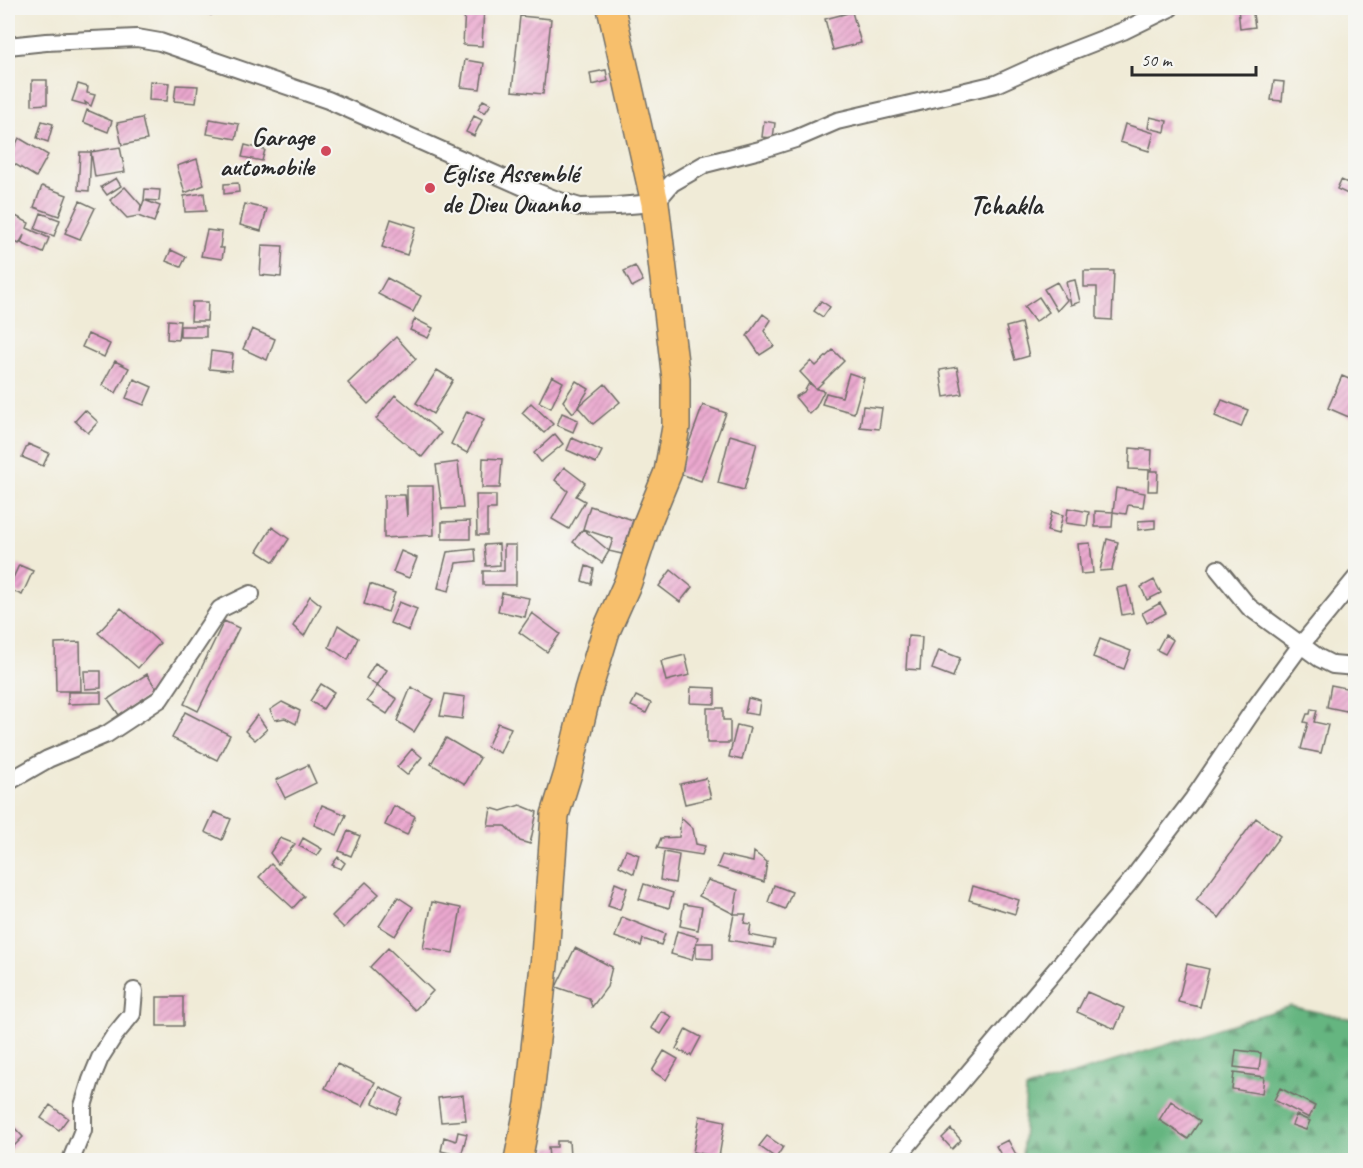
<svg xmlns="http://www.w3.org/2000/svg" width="1363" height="1168" font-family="Caveat,sans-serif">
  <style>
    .forest { fill: url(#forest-firs); stroke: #487056; stroke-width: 1.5 }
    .building { fill: url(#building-hatch) }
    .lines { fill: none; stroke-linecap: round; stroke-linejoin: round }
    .street-casing { stroke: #706e67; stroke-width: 20 }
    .primary-casing { stroke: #706e67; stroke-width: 30 }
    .street { stroke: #fff; stroke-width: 16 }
    .primary { stroke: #f7bf6c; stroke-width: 27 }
    .poi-dot { fill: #d1495b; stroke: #f6f6f2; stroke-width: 2 }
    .labels { text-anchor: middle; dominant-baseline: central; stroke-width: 4.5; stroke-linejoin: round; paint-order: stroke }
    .poi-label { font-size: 26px; font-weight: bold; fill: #2b2b2b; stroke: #f6f6f2; text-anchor: end }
    .quarter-label { font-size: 28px; font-weight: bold; fill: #2b2b2b; stroke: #f6f6f2 }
  </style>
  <defs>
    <pattern id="forest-firs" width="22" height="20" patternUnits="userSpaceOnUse" patternTransform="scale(1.5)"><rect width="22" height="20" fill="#65b580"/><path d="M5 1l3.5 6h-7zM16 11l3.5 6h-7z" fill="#539369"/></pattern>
    <pattern id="building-hatch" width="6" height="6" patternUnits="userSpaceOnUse" patternTransform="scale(1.5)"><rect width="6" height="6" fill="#eba8cf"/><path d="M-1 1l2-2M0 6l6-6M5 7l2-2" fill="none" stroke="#bf89a8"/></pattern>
  </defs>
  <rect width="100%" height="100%" fill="#f6f6f2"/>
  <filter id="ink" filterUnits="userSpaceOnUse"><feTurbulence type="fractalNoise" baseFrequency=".0167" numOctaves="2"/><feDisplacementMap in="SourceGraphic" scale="12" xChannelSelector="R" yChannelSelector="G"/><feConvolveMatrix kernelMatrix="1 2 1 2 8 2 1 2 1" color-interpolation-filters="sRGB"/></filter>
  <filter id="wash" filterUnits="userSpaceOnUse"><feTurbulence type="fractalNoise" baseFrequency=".008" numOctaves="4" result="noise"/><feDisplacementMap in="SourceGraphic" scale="24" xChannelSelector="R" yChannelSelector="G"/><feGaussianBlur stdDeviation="1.35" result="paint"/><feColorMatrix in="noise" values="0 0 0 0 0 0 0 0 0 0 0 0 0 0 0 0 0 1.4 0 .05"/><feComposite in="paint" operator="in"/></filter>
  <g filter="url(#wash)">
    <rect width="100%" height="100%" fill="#f0ebd7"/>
    <path class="forest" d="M1290,1006L1355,1020V1160H1022L1026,1089Z"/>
    <g id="blocks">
      <path class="building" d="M197,8H215L211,15Z
        M465,8H484L482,46L463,45Z
        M1238,8H1252L1255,27L1240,29Z
        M852,12L861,43L833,50L825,19Z
        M520,16L551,19L543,94L512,91Z
        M465,60L484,63L480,89L461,87Z
        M606,70L608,81L592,85L590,73Z
        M32,80H47V104L32,105Z
        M150,81L169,83L167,101L149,100Z
        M1274,81L1284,82L1282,101L1271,100Z
        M78,84L88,87L87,93L95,95L91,106L85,102L86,105L72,101Z
        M176,85L198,86L196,103L174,101Z
        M483,100L491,104L485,113L478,109Z
        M87,110L112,121L108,132L83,122Z
        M474,116L482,120L474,136L466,132Z
        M1150,117L1167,121L1165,132L1148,128Z
        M142,118L147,140L122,145L117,123Z
        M210,119L239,124L236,139L207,134Z
        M42,121L53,124L48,142L37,138Z
        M764,121L775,123L773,138L762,137Z
        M1125,124L1154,133L1149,151L1120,142Z
        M19,138L48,155L36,177L8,160Z
        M245,145L265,150L262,161L242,157Z
        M120,147L125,172L95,177L91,152L89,191L78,190L80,152H91Z
        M197,159L204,185L185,193L177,166Z
        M116,178L121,186L107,195L101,187Z
        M1341,180L1355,186L1350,195L1337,189Z
        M238,183L239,192L224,194V184Z
        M42,186L67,195L59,216L34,207Z
        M125,187L141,205L140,212L144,200L145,189L160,190L159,201L144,200L160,206L154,222L138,216L127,218L110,200Z
        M204,193L206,211L185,212L184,196Z
        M80,201L95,208L80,239L65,233Z
        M245,204L267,209L261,231L240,225Z
        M8,212L29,223L27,228L49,238L43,253L21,243L24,235L19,244L8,238Z
        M41,213L60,220L54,236L35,229Z
        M391,219L416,227L407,255L382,247Z
        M207,230L222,232L220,248H224L222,259L201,256Z
        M262,245L283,246L281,277L260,275Z
        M171,250L186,257L181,267L166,261Z
        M635,266L643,281L632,287L624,271Z
        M1084,271H1114L1112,320L1097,319V287H1084Z
        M387,278L421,296L413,312L378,294Z
        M1075,280L1080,302L1071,305L1066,282Z
        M1057,282L1067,300L1057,311L1044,289Z
        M1039,297L1049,312L1035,322L1024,307Z
        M821,301L830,307L823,317L814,311Z
        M192,302H208L207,321H191Z
        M763,314L771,320L764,331L774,346L760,355L747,336Z
        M415,319L433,328L428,338L410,330Z
        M168,320L180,321L178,340L167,339Z
        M1021,323L1029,356L1015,360L1006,327Z
        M180,326H206V337H180Z
        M252,329L275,339L267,360L243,349Z
        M88,334L110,344L104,357L82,347Z
        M396,337L416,359L368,404L348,383Z
        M833,350L844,361L816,389L800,372L811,361L816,366Z
        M211,351L233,354L231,371L209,369Z
        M115,361L129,368L116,393L102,385Z
        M957,367L962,394L944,397L940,370Z
        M437,370L453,380L433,414L416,403Z
        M849,373L864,378L854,413L822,404L826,393L842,397Z
        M552,376L563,382L551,408L539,402Z
        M1342,376L1356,382V407L1351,418L1328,408Z
        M134,379L152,387L144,405L126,398Z
        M576,381L589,389L578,407L573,413L563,401Z
        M809,383L817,389L824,391L816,407L809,414L795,397L804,392Z
        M605,384L620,402L593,424L578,407Z
        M395,395L441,433L422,457L376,419Z
        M1222,400L1248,410L1241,427L1215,416Z
        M531,403L553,424L544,433L522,413Z
        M703,405L726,413L701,481L678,473Z
        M863,406L882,408L879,429L860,427Z
        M85,410L98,422L88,433L75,421Z
        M467,411L484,419L467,453L451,444Z
        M562,413L578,420L573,432L557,425Z
        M555,434L563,444L541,462L534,453Z
        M730,435L757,443L744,490L718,483Z
        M572,438L602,451L596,463L567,450Z
        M28,444L49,453L43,466L22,457Z
        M1130,448L1152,450L1151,470L1129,469Z
        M483,458L502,459L500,488H482Z
        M458,462L463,508L442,509L436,465Z
        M564,467L585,483L576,496L585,501L569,529L552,519L568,491L555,480Z
        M1149,471H1158L1157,491H1148Z
        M407,486H433L434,535L384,538V495H405L407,517Z
        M1116,488L1145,493L1143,507L1128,505L1126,514L1113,512Z
        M476,495H496V509H487V535H477Z
        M590,506L633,520L622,554L609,551L602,563L573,542L583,529L609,551L613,539L583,529Z
        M1068,508L1089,512L1087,526L1066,523Z
        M1095,511L1113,512L1112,527H1095Z
        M1052,512L1063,515L1058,534L1047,531Z
        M1155,520V528L1138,530V521Z
        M470,521V539H442V522Z
        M272,527L289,539L274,562L257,551Z
        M1107,539L1118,542L1112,570L1100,571Z
        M1090,543L1093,573L1081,574L1078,544Z
        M499,544L500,565L486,566L484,545Z
        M504,545H516V585H483V571H504Z
        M475,549L476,561L456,563L449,591L438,588L447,552Z
        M401,551L417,558L409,578L393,572Z
        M19,565L33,571L22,595L8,589Z
        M586,566L594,569L591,584L582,581Z
        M671,570L692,587L680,602L659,586Z
        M1154,580L1161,593L1147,600L1141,587Z
        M370,584L395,593L388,612L364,604Z
        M1127,586L1133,613L1122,615L1117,588Z
        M502,593L529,598L525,617L498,611Z
        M310,596L321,605L304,636L293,626Z
        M399,602L417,609L409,631L390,623Z
        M1160,603L1166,613L1147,623L1142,613Z
        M121,608L160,643L138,668L98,633Z
        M532,613L560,634L547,652L519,632Z
        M224,621L239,628L198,711L184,704Z
        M338,625L358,638L348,660L329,647Z
        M1165,635L1173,640L1165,654L1157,650Z
        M908,636L922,637L920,670L906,669Z
        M1100,639L1131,651L1124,669L1093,657Z
        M80,642L81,691H56L55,643Z
        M939,650L960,658L953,677L932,669Z
        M685,655L690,675L666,681L661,661Z
        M375,663L387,670L377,686L366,678Z
        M84,671H101V688L85,689Z
        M147,674L157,690L119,715L108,699Z
        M321,684L334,692L323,709L310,701Z
        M1331,685L1356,690V713L1327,707Z
        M377,686L397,699L387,714L367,701Z
        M411,687L434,699L414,732L397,721Z
        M691,687L715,688V704L690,703Z
        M68,692H101V703L68,704Z
        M445,694L465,697L462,719L440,716Z
        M636,696L651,703L646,713L631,706Z
        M748,698L760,701L758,715L745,713Z
        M282,702L300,711L296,724L285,718L275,720L270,710Z
        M707,708H723V720H730V743H707Z
        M1311,709L1317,710L1314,722L1328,725L1321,753L1301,749L1308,723L1304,722L1307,714H1310Z
        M185,712L230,735L217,760L172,738Z
        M257,715L267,729L255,740L245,731Z
        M498,723L511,728L500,753L487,747Z
        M737,725L750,728L742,760L729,757Z
        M446,738L480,758L465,784L431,764Z
        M412,749L422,757L407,775L397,767Z
        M308,765L316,783L285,798L276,780Z
        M706,778L711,798L685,804L680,784Z
        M322,805L346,815L337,835L314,825Z
        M520,805L537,812L530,844L520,841L505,826H488L491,808L501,811Z
        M394,806L415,816L407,835L385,825Z
        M214,812L231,819L222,840L205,832Z
        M681,818L693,829L696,844L705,846L702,855L657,848L661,838L679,837Z
        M1256,818L1280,836L1219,918L1196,900Z
        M348,831L360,836L351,856L339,851Z
        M280,838L295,844L278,864L270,853Z
        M303,838L322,849L317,856L299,846Z
        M626,850L639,855L634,874L619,866Z
        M664,852L679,855L675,883L660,880Z
        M754,852L767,862L764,882L717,867L722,855L753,862Z
        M338,857L345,863L341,869L332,865Z
        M271,864L304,896L293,908L259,877Z
        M708,880L738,890L734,914L699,896Z
        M366,882L379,894L344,928L332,916Z
        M615,883L627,888L620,910L608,906Z
        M644,884L673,893L669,908L639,899Z
        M774,885L792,892L785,909L768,902Z
        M973,886L1019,900L1015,914L969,900Z
        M398,897L413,907L395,936L379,926Z
        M432,902L461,908L453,953L423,948Z
        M684,904L702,907L698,930L680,926Z
        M734,914H746L744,923L751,924L749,935L775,940L773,948L729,940Z
        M622,917L665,934L661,945L643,939L641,946L615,937Z
        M677,931L698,937L696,943H713V959L696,958V943L692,960L671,954Z
        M388,948L433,991L415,1010L370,967Z
        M575,948L612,967L607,987L592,1007L589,998L556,987Z
        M1187,964L1209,969L1200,1007L1178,1002Z
        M1087,992L1124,1008L1115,1029L1077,1012Z
        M157,997H183V1026H157Z
        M661,1011L672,1017L661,1034L651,1028Z
        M686,1029L701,1037L691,1056L676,1049Z
        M1236,1050L1261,1053L1259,1070L1234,1067Z
        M664,1051L678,1059L666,1080L652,1071Z
        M337,1064L375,1082L363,1106L325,1088Z
        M1234,1073L1264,1077L1262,1094L1232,1089Z
        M380,1087L403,1098L396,1114L373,1103Z
        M1280,1088L1315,1106L1309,1118L1274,1100Z
        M463,1095L466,1120L441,1122L438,1098Z
        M1171,1101L1200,1121L1188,1139L1159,1120Z
        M50,1105L68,1118L59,1130L41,1118Z
        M1296,1115L1310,1121L1306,1130L1292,1125Z
        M700,1116L725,1121L719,1157L693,1152Z
        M12,1125L23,1137L8,1152V1129Z
        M951,1129L961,1140L952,1149L942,1138Z
        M458,1132L467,1134L461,1156L441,1151L444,1137L456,1141Z
        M767,1136L783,1147L776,1158L759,1146Z
        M1008,1140L1019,1160H1004L996,1146Z
        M557,1141H569L570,1157L549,1158L548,1147H557Z
        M601,1157V1160H579V1158Z"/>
    </g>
  </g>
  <g filter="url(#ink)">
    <use href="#blocks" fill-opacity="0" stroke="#706e67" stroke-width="1.5"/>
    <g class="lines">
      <g class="street-casing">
        <path id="street" d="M8,46L46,42L137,38L160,42L328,100L526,188L560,201L580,207L617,206L655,203L672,183L705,164L760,150L795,139L837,121L996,84L1049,60L1123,31L1170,8
          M1218,569L1249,607L1319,658L1333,665L1356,667
          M8,782L48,759L107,734L160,699L220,609L251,594
          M71,1160L83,1130V1106L91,1080L100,1058L114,1036L132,1014L134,991
          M895,1160L1129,883L1193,799L1252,712L1301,645L1356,578"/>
      </g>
      <g class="primary-casing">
        <path id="primary" d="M518,1160L529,1104L545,956L555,815L568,773L588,690L606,631L628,582L648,521L668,472L676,427V379L655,203L611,8"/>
      </g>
      <use href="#street" class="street"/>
      <use href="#primary" class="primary"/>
    </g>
  </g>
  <g class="poi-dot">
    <circle cx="326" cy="151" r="6"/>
    <circle cx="430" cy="188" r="6"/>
  </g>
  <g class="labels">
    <g class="poi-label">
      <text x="314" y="136">Garage<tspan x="314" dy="30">automobile</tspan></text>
      <text x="442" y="173" text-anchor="start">Eglise Assemblé<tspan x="442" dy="30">de Dieu Ouanho</tspan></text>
    </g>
    <g class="quarter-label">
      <text x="1006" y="204">Tchakla</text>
    </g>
  </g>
  <rect width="1363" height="1168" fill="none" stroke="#f6f6f2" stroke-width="30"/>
  <path d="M1132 66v9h124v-9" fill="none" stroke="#2b2b2b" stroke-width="3"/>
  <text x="1141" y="66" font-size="18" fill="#2b2b2b" stroke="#f6f6f2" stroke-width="4.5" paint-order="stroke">50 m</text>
</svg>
